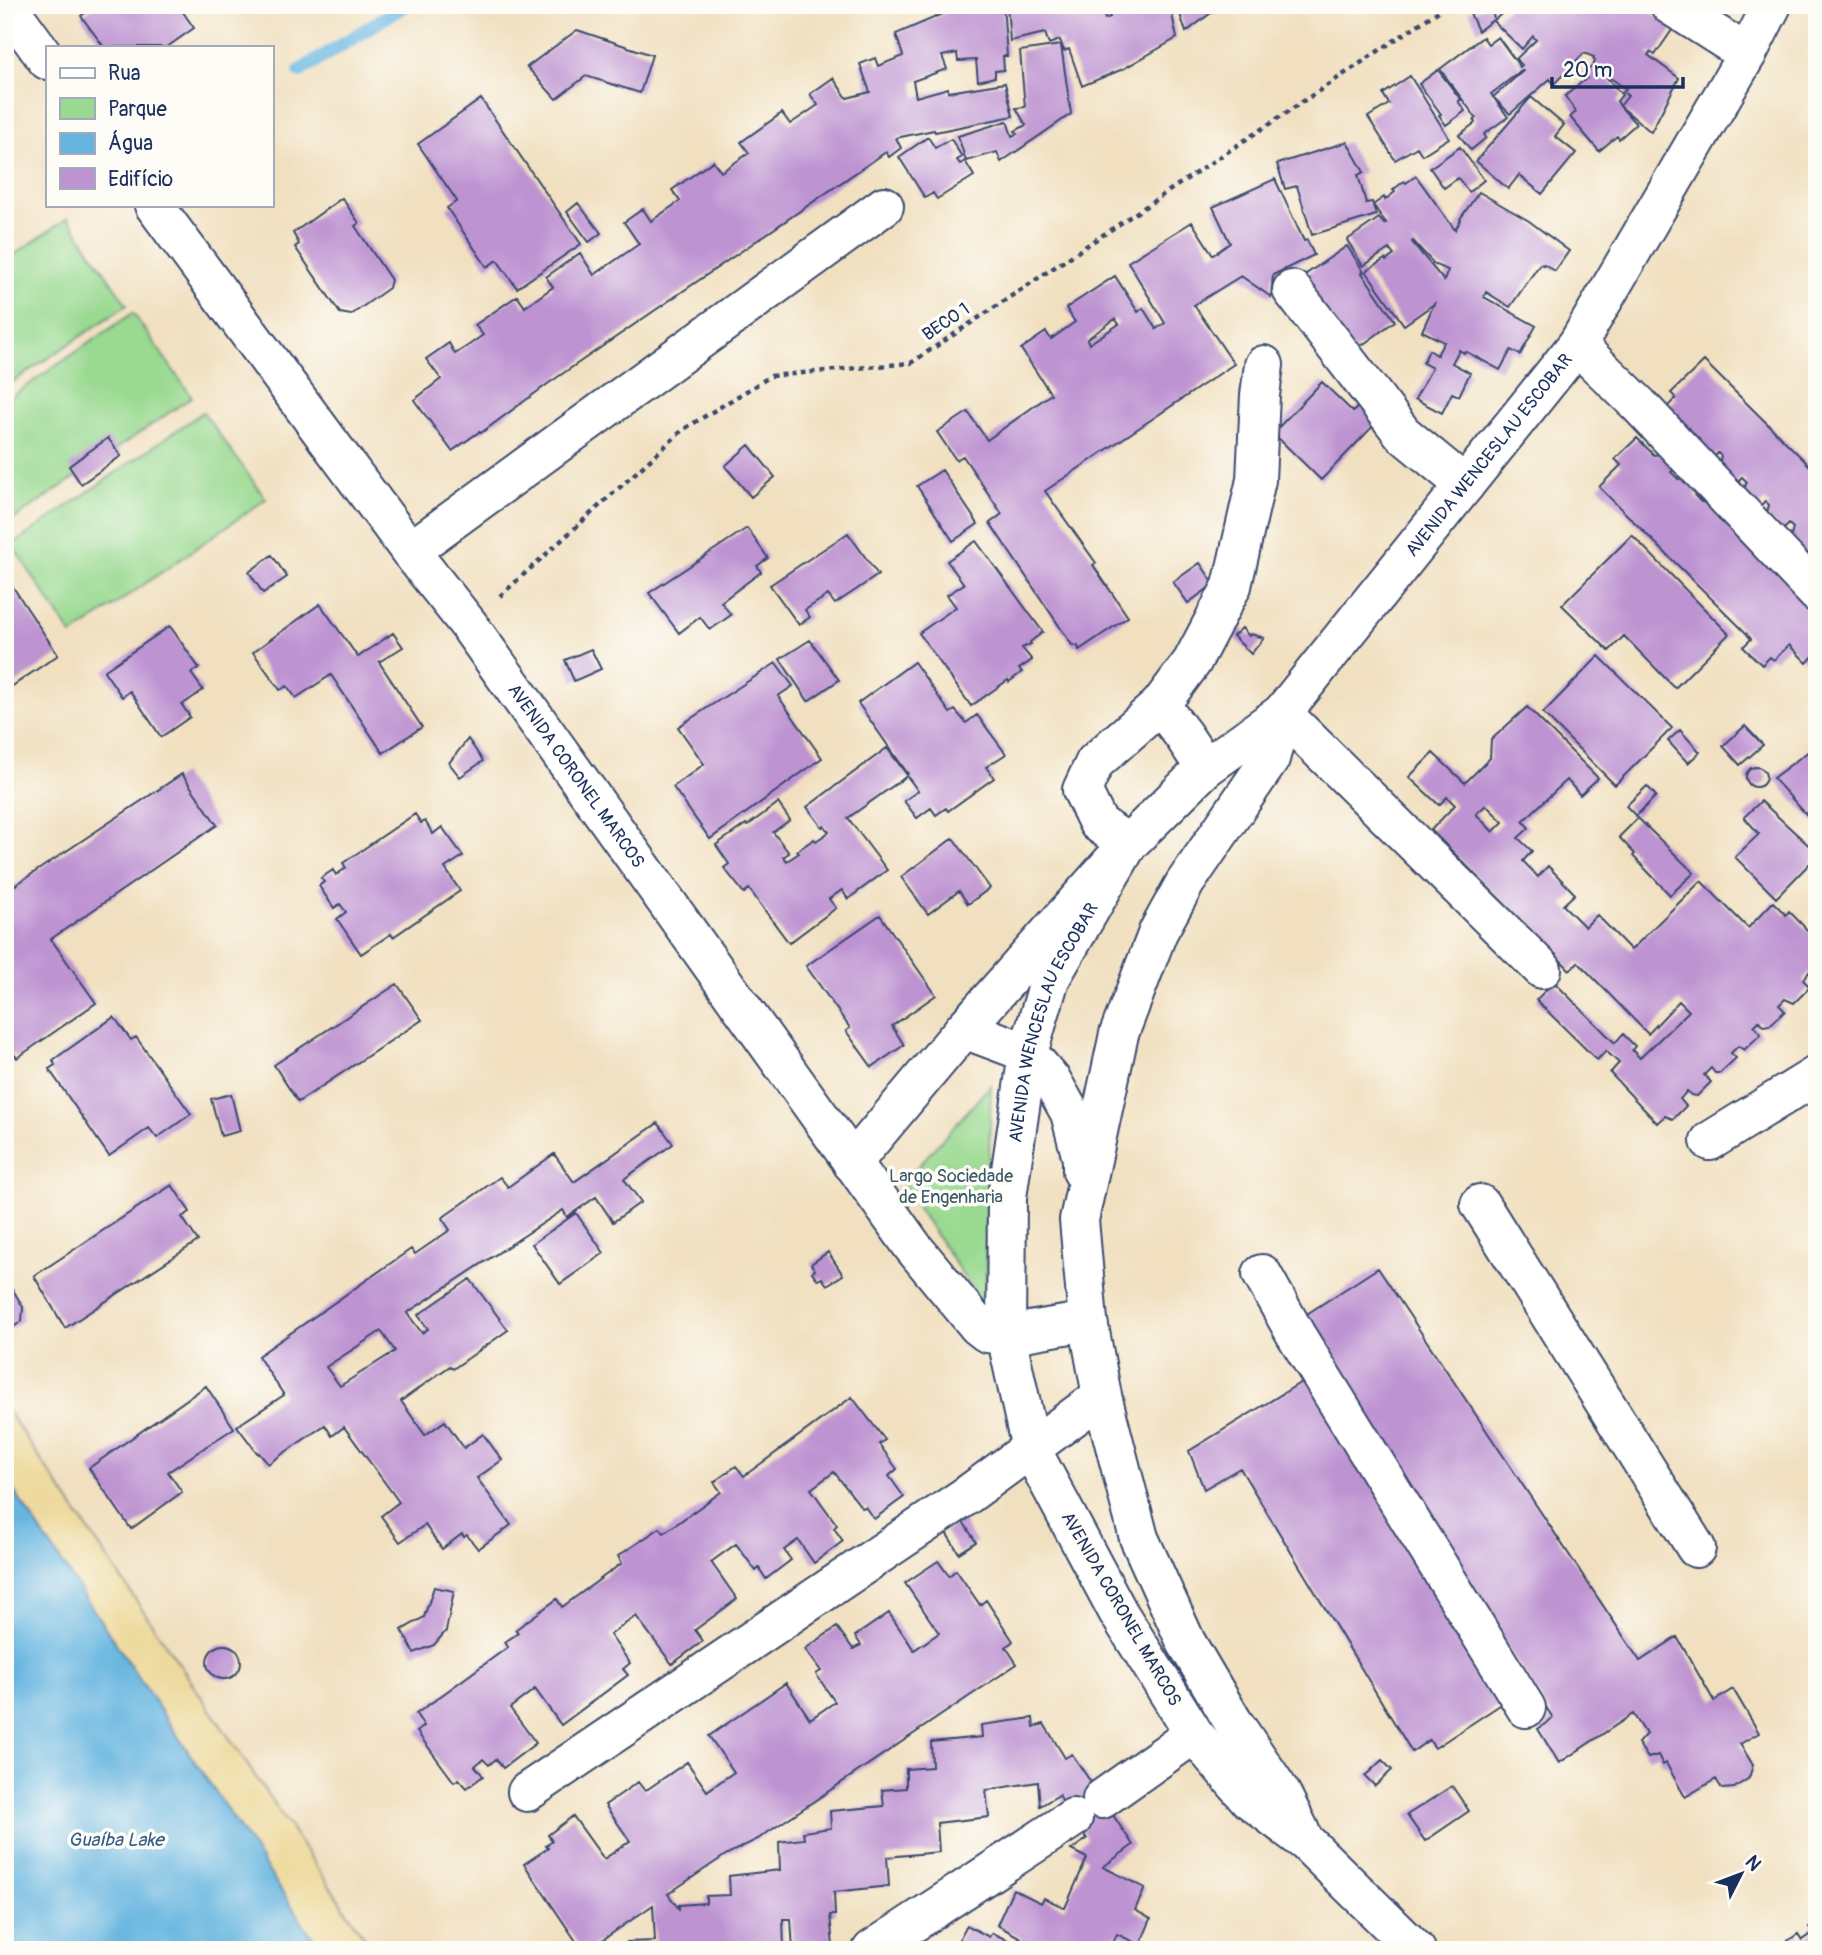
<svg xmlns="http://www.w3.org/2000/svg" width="1822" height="1955" font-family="Pangolin,sans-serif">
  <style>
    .green { fill: #99d990; stroke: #5a8477; stroke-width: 2 }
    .sand { fill: #eeda9e; stroke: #84847e; stroke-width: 2 }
    .water { fill: #66b5e0; stroke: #40729f; stroke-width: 2 }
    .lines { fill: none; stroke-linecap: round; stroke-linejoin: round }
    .stream { stroke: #66b5e0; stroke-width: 14 }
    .building { fill: #bd93d1; fill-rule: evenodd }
    .minor-casing { stroke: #3b4a6d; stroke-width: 42 }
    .major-casing { stroke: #3b4a6d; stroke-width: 42 }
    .path { stroke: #3b4a6d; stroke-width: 4.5; stroke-dasharray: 5 5; stroke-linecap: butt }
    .minor { stroke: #fff; stroke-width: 38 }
    .major { stroke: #fff; stroke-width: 38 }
    .labels { text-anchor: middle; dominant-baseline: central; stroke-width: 7; stroke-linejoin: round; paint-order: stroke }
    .street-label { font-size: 18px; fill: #1b2f5e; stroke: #fdfcf7 }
    .park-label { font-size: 18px; fill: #3a5a6a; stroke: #fdfcf7 }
    .water-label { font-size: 19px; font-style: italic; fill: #355e8c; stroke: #fdfcf7 }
  </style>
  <rect width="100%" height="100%" fill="#fdfcf7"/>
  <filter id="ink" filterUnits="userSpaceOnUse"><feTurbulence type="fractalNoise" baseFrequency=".0143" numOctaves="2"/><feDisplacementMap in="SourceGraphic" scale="14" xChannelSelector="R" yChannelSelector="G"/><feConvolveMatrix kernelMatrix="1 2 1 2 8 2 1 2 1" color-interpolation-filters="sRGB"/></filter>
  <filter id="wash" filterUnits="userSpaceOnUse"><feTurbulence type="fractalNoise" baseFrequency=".00686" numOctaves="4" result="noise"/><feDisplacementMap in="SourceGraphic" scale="28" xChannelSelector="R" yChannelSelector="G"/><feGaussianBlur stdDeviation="1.57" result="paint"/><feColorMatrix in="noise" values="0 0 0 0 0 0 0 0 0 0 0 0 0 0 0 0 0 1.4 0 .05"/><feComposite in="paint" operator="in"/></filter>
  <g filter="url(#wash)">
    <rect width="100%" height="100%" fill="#f1e0c0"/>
    <path class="green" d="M68,218L127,305L5,387V261Z
      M133,313L192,397L5,525V401Z
      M203,412L266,499L72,635L12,545Z
      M991,1085L985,1308L902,1184Z"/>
    <path class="sand" d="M5,1407L373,1950H321L5,1478Z"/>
    <path class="water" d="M5,1478L321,1950H5Z"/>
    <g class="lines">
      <path class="stream" d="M300,71L405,5"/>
    </g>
    <g id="blocks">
      <path class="building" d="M96,5H178L194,28L167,47H104L81,16Z
        M1003,5L1007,56H1003L1004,70L995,71V77L978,81L976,60L958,61L957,53L942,56L947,69L913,81L916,97L948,88V92L1005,83L1013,116L935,132L934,130L896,138L901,148L889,157L886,152L549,383L481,433L479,432L452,451L414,400L441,379L426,359L449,343L455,354L469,345L483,335L475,325L517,296L525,307L553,287L546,277L580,253L594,275L639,244L624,222L643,209L651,221L680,201L672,190L713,161L721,172L749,153L741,142L782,113L790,124L805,114L818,105L810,94L833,78L847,98L870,92L860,64L875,58L878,66L903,56L896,34L943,14L941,6Z
        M1007,5H1100L1105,19L1110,17L1106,5H1170L1177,38L1123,69L1082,86L1069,49L1064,51L1060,40L1049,44L1045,33L1010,41Z
        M1177,5H1213L1216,9L1186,32Z
        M1512,5H1639L1674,27L1655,55L1650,52L1648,55L1679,78L1651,132L1620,106L1636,124L1619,139L1617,136L1599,151L1570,117L1576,112L1565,96L1587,78L1583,74L1593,66L1595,61L1593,59L1594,57L1584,53L1554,84L1550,79L1510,114L1493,97L1523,71L1522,70L1491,94L1508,117L1484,134L1486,138L1471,150L1459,135L1475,123L1474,121L1476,118L1440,69L1483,37L1488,44L1498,37L1520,67L1522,65L1516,59L1536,40L1533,36L1522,49L1493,21ZM1603,73L1626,89L1623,92L1628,96L1620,106L1617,101L1622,95Z
        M1491,6L1494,19L1478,31L1469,11Z
        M577,30L652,55L640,93L586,76L556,99L527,67Z
        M1061,45L1071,114L1001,162L997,152L966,161L958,136L1007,121L1012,136L1017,134L1015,131L1026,125L1016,108L1025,107L1020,51Z
        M1438,70L1461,100L1458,101L1465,111L1446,125L1439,115L1441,114L1419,84Z
        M1410,76L1449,138L1422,155L1417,147L1395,160L1368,117L1389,104L1383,94Z
        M1531,97L1564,125L1555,136L1576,153L1542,194L1519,175L1508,189L1476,161Z
        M481,99L581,244L517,288L497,260L487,267L447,208L457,201L418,144Z
        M928,137L935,148L951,139L962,157L957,160L960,164L965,161L974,176L937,199L933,193L925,198L899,157Z
        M1347,142L1364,172L1358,175L1366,203L1372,202L1373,205L1384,197L1385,200L1395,192L1393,190L1404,181L1406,183L1416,176L1455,230L1461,220L1460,219L1479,192L1529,221L1569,251L1555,271L1544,264L1543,265L1540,264L1510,307L1486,292L1484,297L1536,326L1520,355L1511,350L1500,370L1465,351L1464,353L1459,350L1452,363L1470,373L1459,396L1452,393L1442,413L1415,399L1432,368L1423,363L1429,350L1437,355L1444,342L1422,331L1434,304L1404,325L1366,271L1385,259L1386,261L1394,255L1389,249L1363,266L1347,240L1379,218L1384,224L1386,223L1373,205L1376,215L1312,235L1297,186L1285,189L1277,164ZM1413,241L1435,265L1448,270L1444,281L1412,242Z
        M1460,147L1484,180L1469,192L1458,178L1444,188L1430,168Z
        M1275,179L1304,241L1307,240L1314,255L1273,275L1271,297L1241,276L1194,305L1234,364L1045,491L1096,563L1093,565L1128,617L1079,650L1078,646L1072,645L990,523L1002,514L963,456L956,460L937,432L968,412L987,440L1051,394L1021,349L1046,332L1051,339L1075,322L1066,308L1115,276L1138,312L1143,308L1156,329L1165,323L1128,262L1192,222L1213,255L1230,243L1213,207ZM1115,319L1119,324L1089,344L1087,339Z
        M342,198L359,223L355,226L391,280L389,288L351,315L340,313L295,247L299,244L293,233Z
        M578,203L601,233L589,242L567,212Z
        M1347,246L1364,272L1362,273L1395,321L1353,352L1296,281Z
        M1704,361L1817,473V552L1813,548L1806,556L1790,540L1793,528L1789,524L1781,532L1766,516L1769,505L1765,501L1758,508L1742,493L1747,482L1742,477L1734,485L1718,468L1721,456L1718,453L1710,461L1693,443V433L1689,428L1684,432L1667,407L1676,398L1671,393Z
        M1322,382L1353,412L1364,400L1380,419L1321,480L1273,433Z
        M108,438L121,456L81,484L69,466Z
        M1637,438L1654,455L1661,454L1675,469L1671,472L1678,479L1685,478L1699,492L1695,496L1701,502H1709L1723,515L1718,519L1726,526L1733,525L1746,539L1743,543L1817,608V617L1814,620L1817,624V652L1807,663L1789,645L1774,660L1770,657L1762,665L1743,647L1751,639L1746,633L1599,487L1621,465L1615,459Z
        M749,445L775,477L751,497L725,466Z
        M942,470L978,524L953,541L917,486Z
        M747,528L768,558L757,566L761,572L721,602L731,615L710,630L700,617L679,633L649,593Z
        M848,533L878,575L835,604L828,595L805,610L810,617L799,625L770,585Z
        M1632,535L1729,634L1675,688L1624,636L1609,651L1562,605Z
        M976,541L1043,632L1030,642L1031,644L1022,648L1032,660L1019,669L1022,672L1009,682L1008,680L971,706L919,633L956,607L947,595L964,584L947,561Z
        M272,555L287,577L263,593L249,572Z
        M1200,563L1214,584L1188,603L1173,582Z
        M5,575L58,655L5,691Z
        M320,604L358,657L393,633L403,647L379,662L422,727L383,753L331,675L296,698L287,686L280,690L253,652Z
        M170,626L199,668L191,673L203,690L182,705L190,717L161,737L130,691L122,697L104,671Z
        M1242,628L1249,636L1251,634L1264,638L1251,654L1233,636Z
        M810,640L839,680L808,701L780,659Z
        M591,649L601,669L574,681L565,660Z
        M1599,656L1672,728L1615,785L1543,713Z
        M914,662L950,713L955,710L966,723L977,715L1006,754L986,767L994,778L948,811L946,808L936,815L931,808L917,818L904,801L918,791L907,776L848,818L887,870L848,899L842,890L829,899L836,908L789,943L749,889L744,893L724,868L729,864L716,845L746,824L747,826L778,803L790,820L773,832L789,853L783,857L787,861L799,853L797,851L814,839L816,841L829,832L824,826L822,827L807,807L887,748L907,775L908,774L858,703Z
        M776,663L793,686L778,696L822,758L710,839L673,787L704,764L678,727Z
        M1527,707L1598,778L1580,795L1567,780L1523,821L1529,828L1518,838L1532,851L1523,861L1538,877L1548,866L1575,894L1563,905L1585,927L1597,915L1631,950L1701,881L1748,928L1773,902L1786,915L1789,911L1817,940V977L1813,978L1809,972L1803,980L1810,987L1794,1003L1785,999L1779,1005L1785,1011L1770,1025L1763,1026L1759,1021L1754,1026L1761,1034L1744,1050L1738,1046L1731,1053L1736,1058L1720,1073H1715L1711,1068L1704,1075L1711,1082L1697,1096L1691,1095L1687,1091L1680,1099L1686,1106L1673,1119L1665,1116L1657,1123L1610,1073L1619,1063L1606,1051L1597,1060L1536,1000L1554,982L1615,1043L1623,1034L1635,1046L1632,1050L1640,1058L1689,1011L1679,1001L1648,1034L1578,962L1570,970L1431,830L1455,805L1447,797L1439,805L1409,777L1433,753L1465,783L1490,758L1491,740ZM1486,805L1503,822L1493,832L1476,814Z
        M1745,726L1763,745L1740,765L1723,746Z
        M1680,730L1700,752L1688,763L1668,741Z
        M468,739L483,761L460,777L449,763Z
        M1817,745V823L1815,824L1773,778Z
        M1746 777a10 10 0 1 1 20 0a10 10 0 1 1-20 0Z
        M182,774L217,825L51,939L96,1003L17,1058L14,1054L5,1060V892Z
        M1647,786L1656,796L1636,816L1626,806Z
        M1761,801L1817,853V856L1776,898L1735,857L1759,834L1744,817Z
        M415,814L421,823L425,821L433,834L442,827L463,856L445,868L460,891L393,937L391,934L361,954L337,919L346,912L340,904L334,908L319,886L324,882L321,878L333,870L336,875L346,868L343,863Z
        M1638,818L1694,873L1670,895L1633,856L1635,854L1619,837Z
        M953,838L990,888L968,904L959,891L928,914L901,877Z
        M880,915L936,995L892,1026L904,1045L872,1067L846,1031L850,1028L806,966Z
        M397,984L422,1020L298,1102L274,1065Z
        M114,1017L131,1040L136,1037L191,1114L157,1138L149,1128L109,1156L49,1069L55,1065L53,1060Z
        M231,1094L240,1131L221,1136L211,1099Z
        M658,1123L673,1144L624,1179L641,1202L613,1222L596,1197L567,1217L563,1210L407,1313L422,1333L428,1329L418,1315L470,1279L508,1330L453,1369L450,1366L401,1401L425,1435L445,1421L464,1448L483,1434L502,1460L477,1478L511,1525L478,1549L467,1535L464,1537L462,1534L442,1549L425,1525L400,1542L381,1516L399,1502L344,1427L332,1436L325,1425L268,1464L259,1453L258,1454L237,1426L284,1395L258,1356L411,1249L415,1254L450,1230L442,1218L500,1177L508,1187L554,1154L574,1182ZM381,1331L395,1351L340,1386L326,1367Z
        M172,1185L190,1212L182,1217L198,1241L65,1328L34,1276Z
        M576,1213L604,1253L560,1284L532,1244Z
        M828,1252L843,1275L827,1285L822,1278L818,1280L812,1272L815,1270L811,1264Z
        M1378,1268L1640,1661L1677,1637L1714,1701L1733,1689L1759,1733L1740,1744L1753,1765L1749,1778L1734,1788L1722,1789L1716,1779L1685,1797L1666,1763L1663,1765L1658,1755L1648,1758L1638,1743L1646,1734L1633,1714L1559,1763L1538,1729L1553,1718L1296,1321Z
        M13,1290L23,1307L22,1321L5,1333V1295Z
        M1308,1378L1509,1699L1435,1748L1429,1740L1412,1752L1240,1468L1204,1489L1189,1451Z
        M206,1386L234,1428L168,1472L182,1492L131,1529L89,1468Z
        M852,1397L885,1440L879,1444L897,1469L889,1476L904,1497L874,1519L865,1507L862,1508L834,1472L811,1489L837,1525L834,1528L843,1541L814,1563L798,1540L784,1550L791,1560L766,1579L759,1568L756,1571L736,1544L711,1562L737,1599L695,1630L703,1641L672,1664L636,1616L610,1635L630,1663L623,1669L628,1675L561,1725L535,1689L510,1708L536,1743L503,1768L496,1759L489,1765L483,1759L475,1766L483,1776L467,1788L459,1779L454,1782L417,1732L424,1726L416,1714L508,1647L505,1642L518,1633L515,1630L557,1599L562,1607L622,1563L618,1556L660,1528L664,1533L721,1492L714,1482L736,1466L744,1476Z
        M962,1520L976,1542L959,1553L945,1531Z
        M938,1561L949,1576L956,1570L980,1605L986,1600L1013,1641L1006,1647L1017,1664L758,1839L727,1854L668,1894L679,1909V1905L706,1903V1896L730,1895L729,1876L780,1870L779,1842L804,1839L803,1832L831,1828L830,1811L884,1806L882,1790L906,1788V1769L932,1767L931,1742L982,1737L981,1725L1033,1718L1034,1727L1044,1724L1065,1758L1072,1754L1133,1845L1103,1867L1145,1888L1135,1910L1151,1919L1140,1945L1117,1934L1110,1950H953L967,1925L989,1937L992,1933L1018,1945L1021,1938L997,1925L1013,1889L1041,1903L1044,1898L1065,1908L1087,1858L1071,1850L1087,1839L1059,1795L1040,1806L1038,1782L986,1790L989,1817L937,1823L939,1852L887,1857L889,1886L834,1892L835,1915H830L833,1946L793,1950L791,1919H783L784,1948L776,1950H627V1942L655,1941L653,1905L588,1950H582L524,1864L548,1848L546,1845L552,1841L548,1835L573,1816L604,1859L630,1841L605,1805L638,1782L645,1791L687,1762L707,1791L734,1772L709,1736L786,1683L810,1719L835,1702L816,1674L821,1671L805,1649L837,1627L853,1649L861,1645L855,1636L889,1613L914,1650L939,1633L905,1583Z
        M434,1587L454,1591L446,1631L434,1645L414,1653L402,1630L424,1617Z
        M207 1662a17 17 0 1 1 34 0a17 17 0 1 1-34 0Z
        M1382,1760L1392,1770L1375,1786L1365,1776Z
        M1452,1786L1469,1811L1425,1841L1407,1815Z
        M1817,1922V1950H1774L1798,1934L1802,1940L1813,1932L1809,1927Z"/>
    </g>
  </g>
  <g filter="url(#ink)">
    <use href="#blocks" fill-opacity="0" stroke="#3b4a6d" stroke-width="2"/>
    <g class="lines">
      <g class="minor-casing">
        <g id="minor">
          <path d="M7,5L47,60"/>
          <path d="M1670,5L1747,54"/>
          <path id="s1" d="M154,205L410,551L468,624L913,1247L978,1326L987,1333L1006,1335L1088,1321"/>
          <path d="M1292,290L1403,434L1465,485"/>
          <path d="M1577,345L1639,405L1817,593"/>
          <path d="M410,551L884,206"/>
          <path d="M1282,713L1542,969"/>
          <path d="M1205,768L1183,735L1160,705L1192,662L1232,586L1256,480L1260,395L1264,365"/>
          <path d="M1710,1141L1817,1075"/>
          <path d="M852,1163L964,1029L1128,844L1098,823L1082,790L1095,762L1160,705"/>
          <path d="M1480,1204L1696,1548"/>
          <path d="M1262,1274L1296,1335L1526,1708"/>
          <path d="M527,1792L966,1496L1102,1396"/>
          <path d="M1102,1799L1194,1734"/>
          <path d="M872,1950L1073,1818"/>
        </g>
      </g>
      <g class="major-casing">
        <g id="major">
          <path d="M1282,713L1270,759L1185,883L1158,932L1119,1034L1079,1220L1088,1321L1102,1396L1139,1538L1186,1642L1233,1722L1281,1793L1300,1831"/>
          <path d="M964,1029L1028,1053L1052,1081L1070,1113L1082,1159V1171"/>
          <path id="s2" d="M1416,1950L1306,1842L1248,1798L1194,1734L1118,1612L1031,1449L1006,1335L1007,1197L1028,1053L1050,979L1128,844L1205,768L1282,713L1577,345L1747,54L1772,5"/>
        </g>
      </g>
      <path class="path" d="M500,596L684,429L771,376L911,363L1440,10"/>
      <use href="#minor" class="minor"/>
      <use href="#major" class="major"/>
    </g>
  </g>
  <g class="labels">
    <g class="street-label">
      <text transform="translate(946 322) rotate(-34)">BECO 1</text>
      <text stroke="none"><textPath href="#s2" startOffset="1806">AVENIDA WENCESLAU ESCOBAR</textPath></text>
      <text stroke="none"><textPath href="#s1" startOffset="710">AVENIDA CORONEL MARCOS</textPath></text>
      <text stroke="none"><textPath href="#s2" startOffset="1076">AVENIDA WENCESLAU ESCOBAR</textPath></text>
      <text transform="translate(1121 1609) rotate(60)">AVENIDA CORONEL MARCOS</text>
    </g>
    <g class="park-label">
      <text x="951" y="1176">Largo Sociedade<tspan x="951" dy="21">de Engenharia</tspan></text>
    </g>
    <g class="water-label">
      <text x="116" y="1840">Guaíba Lake</text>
    </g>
  </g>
  <rect width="1822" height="1955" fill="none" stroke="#fdfcf7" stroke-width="28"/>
  <rect x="46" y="46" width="228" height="161" fill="#fdfcf7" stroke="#a3aaba" stroke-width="2"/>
  <rect x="60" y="68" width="35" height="10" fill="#ffffff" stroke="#a3aaba" stroke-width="2"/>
  <text x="108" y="80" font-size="21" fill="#1b2f5e">Rua</text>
  <rect x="60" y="98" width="35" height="21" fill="#99d990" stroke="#a3aaba" stroke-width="2"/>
  <text x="108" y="116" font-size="21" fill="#1b2f5e">Parque</text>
  <rect x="60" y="133" width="35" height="21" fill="#66b5e0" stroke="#a3aaba" stroke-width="2"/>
  <text x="108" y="150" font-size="21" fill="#1b2f5e">Água</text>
  <rect x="60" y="168" width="35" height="21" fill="#bd93d1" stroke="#a3aaba" stroke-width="2"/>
  <text x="108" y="186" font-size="21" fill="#1b2f5e">Edifício</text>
  <g transform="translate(1741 1874) rotate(48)" stroke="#fdfcf7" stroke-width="5" paint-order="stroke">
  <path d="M0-5L12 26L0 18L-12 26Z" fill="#1b2f5e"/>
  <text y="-10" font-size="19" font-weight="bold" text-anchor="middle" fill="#1b2f5e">N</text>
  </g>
  <path d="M1552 77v10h131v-10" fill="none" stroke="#1b2f5e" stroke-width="3.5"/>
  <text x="1563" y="77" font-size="21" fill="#1b2f5e" stroke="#fdfcf7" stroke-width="5" paint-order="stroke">20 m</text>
</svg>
